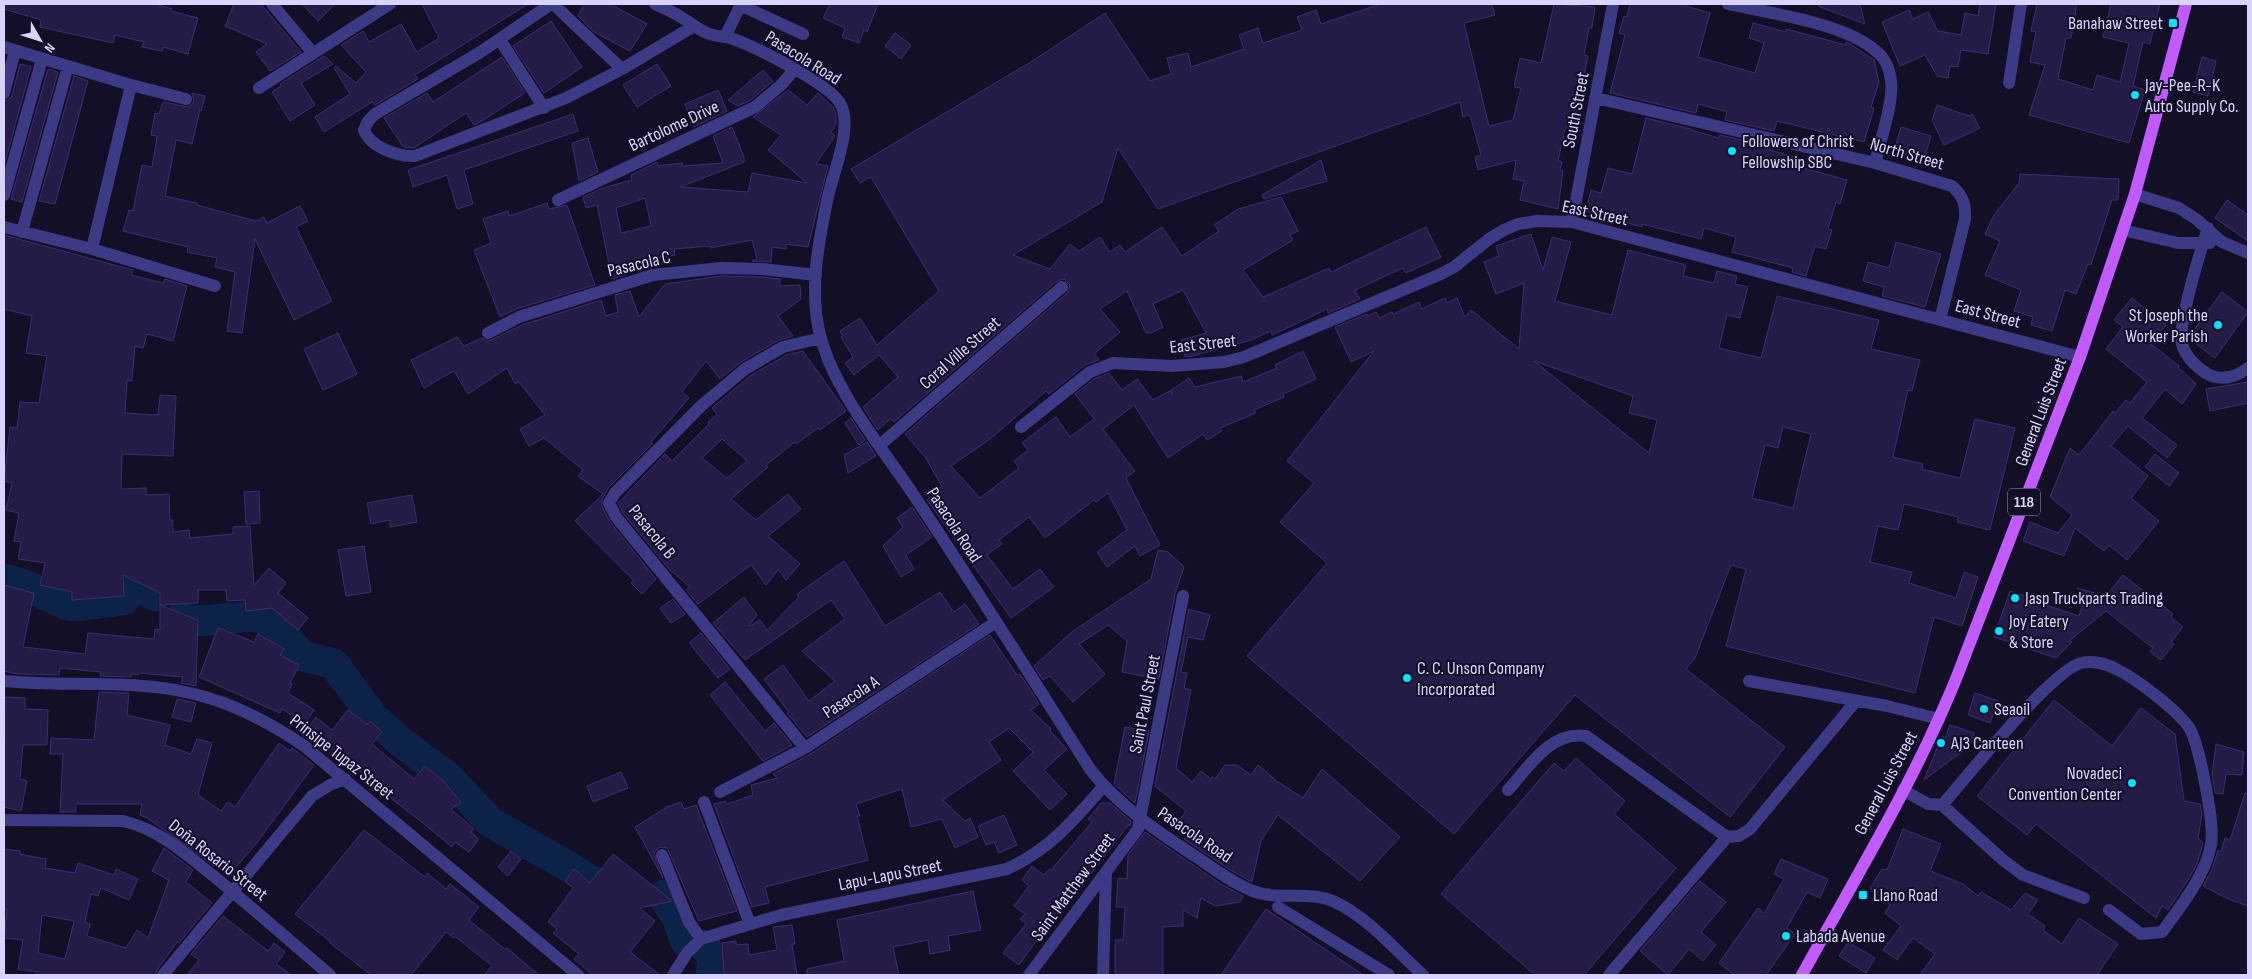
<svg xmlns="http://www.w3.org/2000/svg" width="2252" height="979" font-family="'Sofia Sans Condensed',sans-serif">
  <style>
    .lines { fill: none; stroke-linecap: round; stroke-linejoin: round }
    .river { stroke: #0c2248; stroke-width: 31 }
    .building { fill: #241b47; stroke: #3b2d73; fill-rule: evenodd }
    .minor { stroke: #3d3a85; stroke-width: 12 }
    .major { stroke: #c25bff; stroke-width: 12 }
    .poi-dot { fill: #00e5ff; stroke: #130f26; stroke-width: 2 }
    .labels { text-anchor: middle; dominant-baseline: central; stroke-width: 4; stroke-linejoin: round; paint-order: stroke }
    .shield { fill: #130f26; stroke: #9e99be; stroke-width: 1 }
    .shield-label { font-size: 16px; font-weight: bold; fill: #d9d4ff }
    .poi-label { font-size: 18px; fill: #d9d4ff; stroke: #130f26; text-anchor: start }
    .street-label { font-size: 18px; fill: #d9d4ff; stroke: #130f26 }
  </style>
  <rect width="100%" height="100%" fill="#130f26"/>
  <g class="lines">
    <path class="river" d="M4,579L25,585L67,605L79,606L123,600L131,591L144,589L155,596
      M179,619L201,621L256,616L274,624L302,656L334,664L373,717L402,743L449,778L490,822L576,871L590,881L627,889
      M663,895L678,920L686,942
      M703,945L714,958L711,975"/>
  </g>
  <path class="building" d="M4,4H155L172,9L171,11L198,18L188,54L163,47L162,51L142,47L144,42L115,35L113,43L40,27L41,20L4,9Z
    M234,4H261L301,52L270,71L256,52L267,44L225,26Z
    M302,4H335L318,21Z
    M422,4H528L415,75L418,79L375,105L372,102L324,132L315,117L350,94L334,68L336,66L356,83L366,72L341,45L363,31L369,42L401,24L417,52L439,38Z
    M584,4H610L647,24L630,51L594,32L578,16Z
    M830,4H878L867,32L864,30L859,43L842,37L845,28L823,18Z
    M1381,4H1492L1495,15L1464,23L1489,126L1513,120L1521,88L1514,87L1520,58L1541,63L1554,4L1595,7L1592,28H1589L1584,55L1588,56L1584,76H1587L1583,94H1580L1573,129L1565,128L1558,161L1562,162L1560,170L1563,171L1558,209L1520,200L1524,181L1513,179L1516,160L1478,170L1475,157L1481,155L1470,115L1463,117L1460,102L1158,209L1118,148L1102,202L1013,255L1050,269L1070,244L1079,251L1100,237L1110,252L1120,245L1125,252L1162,227L1182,256L1219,231L1214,225L1238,209L1281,197L1298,231L1290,235L1293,240L1243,270L1263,297L1329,268L1331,272L1426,227L1441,257L1406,273L1403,268L1355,290L1360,299L1328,313L1327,309L1272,335L1271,331L1251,340L1193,356L1185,357L1181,340L1206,333L1183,290L1153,304L1163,327L1151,333H1146L1127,291L1100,309L1120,332L1094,354L1099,360L1085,365L1049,394L1046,391L990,439L951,466L980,498L1019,468L1014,461L1028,450L1022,443L1056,417L1070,437L1094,419L1075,394L1094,379L1109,373L1122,390L1137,379L1153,400L1170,391L1172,394L1171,390L1189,378L1195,387L1241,376L1243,382L1277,368L1275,365L1303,351L1316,379L1283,394L1284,397L1254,410L1256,413L1220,428L1222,431L1207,440L1203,434L1168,458L1134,405L1103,429L1135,471L1126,478L1160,545L1140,556L1135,546L1107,567L1097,552L1127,530L1108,493L1096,502L1094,500L1045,538L1029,517L999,540L1002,544L987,555L1013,589L1040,569L1054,587L1011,618L927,500L942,486L925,457L905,434L1067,293L1070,285L1064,279L1057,281L894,422L890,419L878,430L863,407L898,377L879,355L854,375L845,363L853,357L841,337L843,336L840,331L860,318L877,345L939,291L871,177L860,183L851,169L1034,60L1105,13L1150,81L1171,74L1167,58L1188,53L1191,67L1244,49L1239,35L1258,28L1263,43L1302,30L1297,17L1316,10L1321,24Z
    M1630,4H1687L1686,6L1710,13L1698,57L1755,73L1764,43L1749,38L1753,23L1786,32V29L1846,45V42L1852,45L1874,60L1879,82L1871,107L1874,108L1864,142L1777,121L1774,131L1725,120L1727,112L1698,104L1696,113L1610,93L1625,35L1619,33L1624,16L1627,17Z
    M1819,4H1860L1865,24L1818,6Z
    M1980,4H1996L1988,54L1961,50L1958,67L1950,66L1948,78L1937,76L1925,55L1900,66L1882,22L1909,10L1913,19L1928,12L1938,31L1961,35L1965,13L1978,16Z
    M2037,4H2077L2071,38H2066L2058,79L2093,90L2097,75L2120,82L2129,43L2103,37L2111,4H2160L2150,44L2143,42L2133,86L2145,90L2129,143L2029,115L2045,65L2030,62L2036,32L2031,31Z
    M551,21L582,67L544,93L513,46Z
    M895,33L911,45L901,59L885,46Z
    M324,56L333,64L301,83L315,105L290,121L272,92L281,86L280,84Z
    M502,57L525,93L480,122L474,125L466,113L414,148L403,147L384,118L427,93L433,102Z
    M2202,57L2216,61L2208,96L2193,92Z
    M20,64L31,67L4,166V101L9,99L12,96Z
    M657,64L671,86L637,107L623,85Z
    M48,69L58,72L22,202L11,199Z
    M763,70L773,81L751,100L738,106L728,100Z
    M74,76L88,81L55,204L39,201Z
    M718,90L727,111L694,127L685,104Z
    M788,90L807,105L818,93L833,107L836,115V124L831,132L835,136L816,164L828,166L808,247L786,244V249L772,247L771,262L752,261L757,259L752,240L711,248V246L674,249L675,255L630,264L633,266L622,268L625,275L612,279L597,205L586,208L583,197L603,188L632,180L631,175L657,162L658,166L682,163L683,166L723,163L713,136L732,127L744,157V162L680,187L748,192L752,173L807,183L768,150L781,135L753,117ZM645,198L651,226L621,233L616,208Z
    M192,93L205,96L201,111L200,110L192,144L176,140L165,196L197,203V205L256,221L264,217L267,223L300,206L308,221L296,227L332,301L294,320L255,239L242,333L227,331L235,272L215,267L217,258L187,252L188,247L123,231L129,210L133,211L142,165L152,167L157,136L151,135L155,113L159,114L163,102L189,107L194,101Z
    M1937,105L1969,116L1972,114L1980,128L1944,145L1932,120Z
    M573,114L578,131L464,170L473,204L457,209L447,175L413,187L408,170Z
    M1646,118L1691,129V130L1719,138L1720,135L1770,147L1769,150L1803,159L1800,167L1847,180L1840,204L1836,202L1828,229L1832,230L1826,249L1815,246L1806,276L1792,272L1793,268L1732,252L1736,237L1704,228L1701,239L1642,224V227L1586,211L1591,190L1601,193L1608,168L1632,174Z
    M1901,127L1931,136L1924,160L1894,151Z
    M588,138L598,172L579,181L572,143Z
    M1321,160L1327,181L1264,199L1262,195Z
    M2020,174L2119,179L2118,200H2112L2091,265L2088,264L2076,294L2065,290L2052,331L2031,325L2033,317L2014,311L2021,290L1985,275L2000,241L1985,234L1994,215L2019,183Z
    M2227,200L2248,215V241L2215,218Z
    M547,203L549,209L567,205L595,285L516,309L500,317L474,250L491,243L483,219L508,211L509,216Z
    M1531,234L1543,270L1552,237L1571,242L1555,301L1612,315L1628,250L1686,265L1683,276L1714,283L1717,271L1737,276L1735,284L1748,287L1740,318L1727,315L1719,348L1761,358L1777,296L1879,320L1871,349L1920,360L1912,391L1908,390L1893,457L1923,464L1922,469L1960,478L1975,419L2015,428L1990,530L1957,522L1958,517L1904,504L1898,530L1878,526L1870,562L1912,572L1909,583L1956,598L1964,572L1978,577L1962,626L1934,617L1915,693L1726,646L1746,569L1731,565L1695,658L1686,669L1785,747L1730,817L1575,695L1454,834L1247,656L1327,563L1280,522L1314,483L1287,461L1374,351L1351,362L1335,327L1367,314L1368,316L1376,312L1379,318L1392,312L1393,314L1419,302L1422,309L1445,298L1447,303L1457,298L1465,317L1471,310L1519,349L1524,283L1496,294L1484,262L1499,256L1496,246ZM1534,361L1633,396L1629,413L1657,420L1649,453ZM1783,427L1811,434L1793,508L1752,498L1765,445L1778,448Z
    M4,235L133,270L131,275L163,283L165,279L187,286L173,341L147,334L143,348L135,346L132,381L127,380L125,413L158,415L160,395L176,396L173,456L122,454L121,489L146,488V495L169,494L170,520H173V532L189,530L190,538L233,534V527L250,526L254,585L269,568L286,583L278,593L308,618L298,630L272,608L246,611L245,600L227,601L226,590H198V603L160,605V593L123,575L124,596L72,600V592L40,585L45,563L18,559L21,542L14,541L19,513L6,510L12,483L4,481L10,427L17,428L20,402L39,403L47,356L26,353L32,316L4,309Z
    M1896,242L1941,254L1925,307L1882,296L1884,287L1863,281L1868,262L1889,268Z
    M721,276L762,277L780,279V286L800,285L801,299L778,316L793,336L779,340L741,362L720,379L706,361L682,392L689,398L651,442L652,444L609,487L602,499V506L610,522L656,579L642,594L631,583L634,581L575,521L603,494L578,476L583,470L544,438L529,446L520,429L545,415L519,382L515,384L507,368L468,394L454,371L424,388L411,360L457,337L464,346L482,338L487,341L491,340L522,325L601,300L606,316L618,312L615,295L630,291L639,317L665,284Z
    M2222,292L2248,312L2215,358L2191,340V334Z
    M2132,298L2166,325L2151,344L2179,366L2178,367L2196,384L2182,404L2165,389L2142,418L2177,445L2167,458L2128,426L2111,446L2148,476L2131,498L2159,521L2127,560L2109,545L2104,551L2075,528L2064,556L2023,541L2030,522L2058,533L2072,515L2050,497L2070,448L2079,455L2113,411L2115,413L2126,400L2130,403L2147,382L2106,349L2123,327L2114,320Z
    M338,333L357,374L323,390L304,349Z
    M803,351L846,411L820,430L818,428L796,444L795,442L766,465L768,467L731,499L756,520L788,494L801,509L768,536L800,564L786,580L778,570L766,585L751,565L698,604L686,590L690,587L669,569L623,513L618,503L665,454L672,461L709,424L708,422L717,414L712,408L750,376L786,355ZM722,439L747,461L727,478L702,458Z
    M2248,382V403L2210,411L2206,389Z
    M851,418L865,440L859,445L845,423Z
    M867,442L876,456L848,473L844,455Z
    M2155,454L2179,473L2169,486L2145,467Z
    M259,491L260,523L246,524L244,492Z
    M412,495L417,522L390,527V520L371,524L367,503Z
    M912,507L932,537L906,555L914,569L901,577L883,546L903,527L897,518Z
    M364,546L371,592L346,596L338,550Z
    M1158,550L1168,552L1184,567L1175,594L1159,679L1122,672L1127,641L1108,625L1079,644L1105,674L1073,702L1050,676L1043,680L1034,666L1073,631L1151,579Z
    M844,561L885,626L940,592L954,612L965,604L979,624L807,737L787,713L788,711L764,679L783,665L809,701L835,681L802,651L845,619L831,600L745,660L713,623L744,597L757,615L749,625L750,626L760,620L767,630L799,597L797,594Z
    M2123,575L2173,614L2171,617L2183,627L2171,642L2174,644L2161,660L2150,652L2153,648L2106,611L2069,641L2072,642L2056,658L1994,637L2010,591L2029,597L2028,599L2079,616L2085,596L2077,588L2106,596Z
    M4,585L34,593L23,647L85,654L88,633L154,639L155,629L160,630V605L198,620L196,686L181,683L183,677L138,673V675L131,674V677L100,676L101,672L60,668L59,675L17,674L4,671Z
    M673,599L685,614L671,623L660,608Z
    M1189,609L1210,615L1203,640L1188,637L1181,672L1187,673L1184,688L1191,690L1176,768L1192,782L1201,771L1211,779L1212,777L1215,779L1225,765H1237L1251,775L1258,765L1278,782L1303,798L1322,769L1400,837L1360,881L1278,815L1261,841L1252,882L1230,870L1184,839L1191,831L1179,821L1186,811L1155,786Z
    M218,628L254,642L258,634L284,649L280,655L299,665L290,683L292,684L288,693L314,710L305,724L282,709L280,713L199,677Z
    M701,633L730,669L718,678L689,643Z
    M990,635L1017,675L1019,674L1022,677L1039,704L1031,710L1051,729L1050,731L1067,749L1044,770L1067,794L1050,810L1013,771L1033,752L1009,728L989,742L1001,760L943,800L965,821L970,818L978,837L955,848L942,819L911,827L902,789L856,804L860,816H857L868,860L765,887L769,903L752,907L714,804L725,801L727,804L753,795L751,785L777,778L773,774L809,755Z
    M725,682L765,731L774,723L792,745L763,761L710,695Z
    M99,692L129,693L127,715L170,725L165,745L191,754L197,739L212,743L198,795L221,811L228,802L235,807L279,743L290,751L292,748L314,765L256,844L230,874L214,861L212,864L147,818L140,815L142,804H76V812H60L63,754H50L51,738L94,740Z
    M1975,693L1998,701L1990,723L1968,715Z
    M5,697L25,698V709L48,710L47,745H23L20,779L27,781L21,811L4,807Z
    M177,699L196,703L191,722L172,717Z
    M2054,700L2112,746L2141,708L2175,734L2184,801L2200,804L2202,814L2198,838L2203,843L2197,864L2188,880L2168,910L2162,906L2156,918L2036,824L2027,835L1977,796Z
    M348,710L367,725L370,721L382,732L372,744L414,779L425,766L443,781L461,802L451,809L474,829L471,832L479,839L469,852L455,842L452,847L418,819L377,788L375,789L359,774L361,771L338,750L336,753L328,746L324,752L302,735L316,717L332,730Z
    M1950,725L1974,733L1970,746L1924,780L1942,736L1945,738Z
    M1125,727L1149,731L1135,803L1114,784Z
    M2216,744L2244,752L2242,775L2226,774L2223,794L2215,793L2212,774Z
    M1576,758L1625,801L1614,814L1676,868L1584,975H1535L1441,894L1554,763L1564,771Z
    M621,772L628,788L593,802L587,786Z
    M2245,793H2248V906L2228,899L2203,886L2212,870L2218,850L2221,852L2225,838L2230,840Z
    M681,802L684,809L696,805L737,911L699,921L669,852L667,848L659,847L654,853L663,878L635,827L667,807Z
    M1101,803H1110L1131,821L1130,826V823L1080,888L1076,885L1019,965L1003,953L1026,924L1020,919L1025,914L1014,906L1029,886L1022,880L1032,866L1044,875L1050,869L1051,870L1092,822L1088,819Z
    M1004,815L1017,845L999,853L994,842L986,845L978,826Z
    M1903,829L1941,844L1930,871L1963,884L1978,896L1981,892L2011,910L2025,893L2038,900L2028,914L2045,926L2043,930L2062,944L2079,918L2118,944L2097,975H1920L1935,954L1913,938L1897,960L1883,950L1901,926L1885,913L1890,905L1870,888L1882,869L1887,870Z
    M364,830L425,877L427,873L446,889L450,884L479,907L469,920L506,950L507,948L539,975H484L492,966L456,937L454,938L446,932L411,975H371L330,943L331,942L295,914Z
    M1145,832L1221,884L1243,896L1240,902L1215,906L1201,898L1197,918L1183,910V926L1163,927V975H1115V940H1123L1125,907H1116L1118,878L1127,879L1128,855Z
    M164,848L193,870L186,882L212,903L179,943L177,942L157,970L155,975H36L37,972L18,969L23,940L4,938L7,909H4V849L20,851V854L46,859L45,868L75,873L78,863L114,875L116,869L138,879L129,900L101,888L98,896L91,894L85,922L90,924L87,936L126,948L137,930L148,938L169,880L152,871ZM42,915L74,921L65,959L38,953Z
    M511,851L521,859L508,876L498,867Z
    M613,854L672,901L640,908L655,921L630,952L660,975H593L574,959L579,954L553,933L557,929L548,922L573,888L565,881L574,869L590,883Z
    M1781,859L1828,879L1820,898L1807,892L1787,928L1795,934L1766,975H1734L1719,963L1758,908L1764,913L1784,879L1774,874Z
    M1700,881L1726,902L1701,932L1716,945L1703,961L1689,949L1668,975L1640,951Z
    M973,891L981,930L948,936L950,950L930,954L928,940L893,947L899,975H807V969L844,961L837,920Z
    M1266,909L1363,975H1221Z
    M223,916L268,951L274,943L285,952L276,964L291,975H187L199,960L191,954Z
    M792,925L795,944H792L797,975H724L722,943L736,941V945L748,944L749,955L777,950L773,927Z
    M1848,942L1875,958L1866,973L1839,956Z"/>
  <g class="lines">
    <path class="minor" d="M272,4L313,53
      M551,4L479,53L375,114L368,121L364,130C370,147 398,157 415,156L566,98L622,69L694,26
      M553,4L622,69
      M655,4C664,8 673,12 681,17C689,22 696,28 705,32C714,37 724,36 733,39C756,47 829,84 840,103C854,128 832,174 827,201C818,245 809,291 820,335C835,393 882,447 915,497C975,587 1032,678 1090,769C1119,807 1161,834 1201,860C1217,871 1234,884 1253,891C1279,901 1310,890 1335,902C1369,918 1396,951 1423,975
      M1728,4C1769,13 1845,23 1876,51C1885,58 1890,70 1891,81C1894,101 1880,142 1875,163
      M740,5L803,34
      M725,37L741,4
      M500,40L544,108
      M4,47L131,85L186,99
      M2009,83L2021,4
      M259,88L390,4
      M4,93L15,51
      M1596,98L1875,163L1952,186C1963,196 1966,204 1965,219L1940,320
      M2135,194L2179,208L2196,219L2222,242L2248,253
      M4,195L42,59
      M558,200L755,107L781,85L794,70
      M1572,222L1613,4
      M4,227L92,249L215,286
      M2208,228C2201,249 2177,326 2182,344C2185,356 2196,367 2206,373C2220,382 2236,377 2248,368
      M2123,230L2178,243H2210
      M22,232L68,66
      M92,249L131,85
      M488,333L519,317L653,275L721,268L763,269L816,275
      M1021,427L1090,372L1113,363L1172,366L1224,362L1244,357L1441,274L1454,267L1489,239L1504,230L1518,224L1537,221L1572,222L2080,357
      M880,445L1062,287
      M4,681C64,687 131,679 190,693C231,702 269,722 303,745L578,975
      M1749,681L1887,706L1939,719
      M805,748L616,517L609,503L615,493L702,405L745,369L783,347L821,338
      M1508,790C1530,766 1550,731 1586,736L1727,837
      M1903,790L1928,804L1942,805L2003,860L2023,875L2084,898
      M720,792L805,748L996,622
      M704,802L750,924
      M1942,805C1967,777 2051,671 2081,663C2092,660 2108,664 2118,670C2136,679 2185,715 2192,733C2200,752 2215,824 2211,844C2207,873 2179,909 2162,932L2141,934L2109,910
      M4,820L123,821C161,830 187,855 216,878C255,910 292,943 330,975
      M662,855L689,922L701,939
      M1278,907L1389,975
      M163,975L312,796L330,785L345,779
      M673,975L687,953L701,939L781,915L1007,869C1050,849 1073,821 1103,787
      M1029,975L1138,829L1183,596
      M1103,975L1106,872
      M1609,975L1727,837L1739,836L1750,829L1856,701"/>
    <path class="major" d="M1802,975C1855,878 1914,782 1956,679L2080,357L2135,194L2186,4"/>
  </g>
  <g class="poi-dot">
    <rect x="2168" y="18" width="10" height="10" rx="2.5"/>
    <circle cx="2135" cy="95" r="5"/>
    <circle cx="1732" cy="151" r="5"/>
    <circle cx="2218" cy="325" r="5"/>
    <circle cx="2015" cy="598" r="5"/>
    <circle cx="1999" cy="631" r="5"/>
    <circle cx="1407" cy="678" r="5"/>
    <circle cx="1984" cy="709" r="5"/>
    <circle cx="1941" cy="743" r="5"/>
    <circle cx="2132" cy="783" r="5"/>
    <rect x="1858" y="890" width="10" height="10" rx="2.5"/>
    <circle cx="1786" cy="936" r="5"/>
  </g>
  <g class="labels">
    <rect class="shield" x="2008" y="488.5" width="32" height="27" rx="4"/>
    <g class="shield-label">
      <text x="2024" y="502">118</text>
    </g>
    <g class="poi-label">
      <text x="2163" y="23" text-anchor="end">Banahaw Street</text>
      <text x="2145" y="85">Jay-Pee-R-K<tspan x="2145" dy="21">Auto Supply Co.</tspan></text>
      <text x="1742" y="141">Followers of Christ<tspan x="1742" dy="21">Fellowship SBC</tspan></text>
      <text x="2208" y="315" text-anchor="end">St Joseph the<tspan x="2208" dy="21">Worker Parish</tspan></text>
      <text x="2025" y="598">Jasp Truckparts Trading</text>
      <text x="2009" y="621">Joy Eatery<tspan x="2009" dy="21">&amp; Store</tspan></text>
      <text x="1417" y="668">C. C. Unson Company<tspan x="1417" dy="21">Incorporated</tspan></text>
      <text x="1994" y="709">Seaoil</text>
      <text x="1951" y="743">AJ3 Canteen</text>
      <text x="2122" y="773" text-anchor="end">Novadeci<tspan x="2122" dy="21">Convention Center</tspan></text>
      <text x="1873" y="895">Llano Road</text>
      <text x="1796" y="936">Labada Avenue</text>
    </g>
    <g class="street-label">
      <text transform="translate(803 58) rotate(32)">Pasacola Road</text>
      <text transform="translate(1576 110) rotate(-79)">South Street</text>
      <text transform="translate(674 126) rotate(-25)">Bartolome Drive</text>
      <text transform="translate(1907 154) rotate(16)">North Street</text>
      <text transform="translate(1595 213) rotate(12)">East Street</text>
      <text transform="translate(639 264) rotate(-13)">Pasacola C</text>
      <text transform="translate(1988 314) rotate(15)">East Street</text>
      <text transform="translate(1203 344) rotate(-6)">East Street</text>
      <text transform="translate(960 353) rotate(-41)">Coral Ville Street</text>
      <text transform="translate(2041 412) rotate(-69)">General Luis Street</text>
      <text transform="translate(954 525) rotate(57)">Pasacola Road</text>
      <text transform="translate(652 532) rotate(51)">Pasacola B</text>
      <text transform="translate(851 697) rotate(-33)">Pasacola A</text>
      <text transform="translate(1145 704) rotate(-79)">Saint Paul Street</text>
      <text transform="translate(342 757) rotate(38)">Prinsipe Tupaz Street</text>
      <text transform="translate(1886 783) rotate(-62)">General Luis Street</text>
      <text transform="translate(1195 835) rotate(34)">Pasacola Road</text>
      <text transform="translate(218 860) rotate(38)">Doña Rosario Street</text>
      <text transform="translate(890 875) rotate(-11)">Lapu-Lapu Street</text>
      <text transform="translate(1073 887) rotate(-54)">Saint Matthew Street</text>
    </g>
  </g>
  <rect width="2252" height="979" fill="none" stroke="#d9d4ff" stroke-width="10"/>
  <g transform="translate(40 40) rotate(129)" stroke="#130f26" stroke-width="4" paint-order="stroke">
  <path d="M0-4L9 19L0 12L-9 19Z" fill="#d9d4ff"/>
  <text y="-8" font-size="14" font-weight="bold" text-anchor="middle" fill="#d9d4ff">N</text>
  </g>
</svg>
